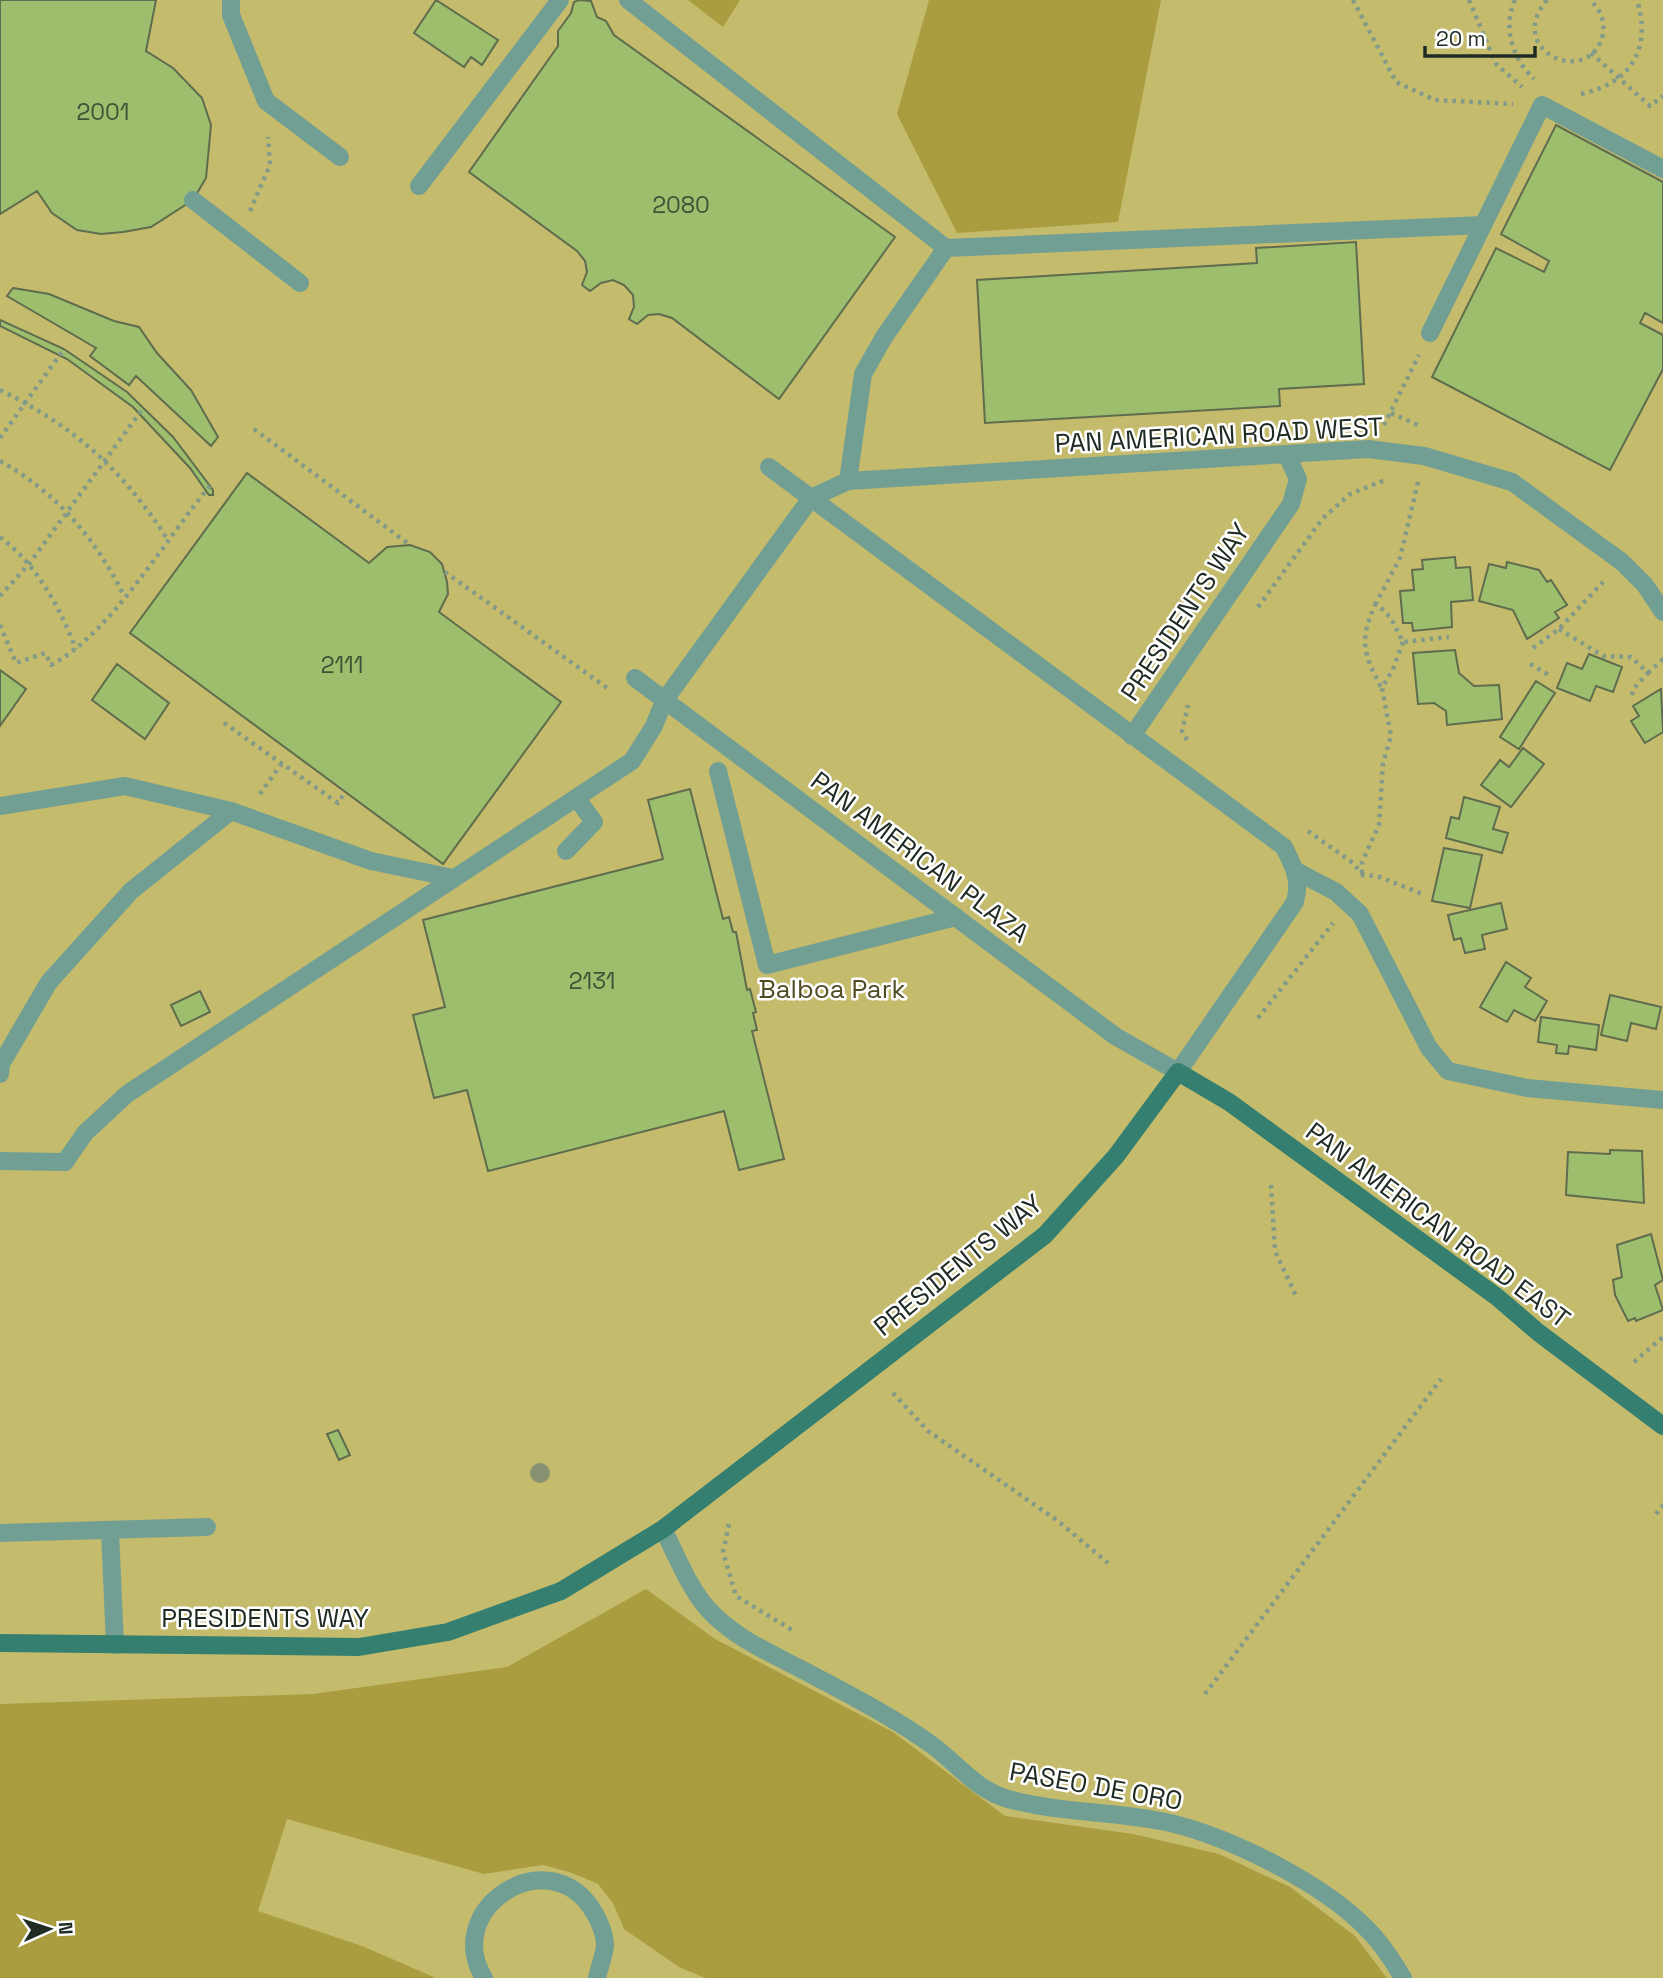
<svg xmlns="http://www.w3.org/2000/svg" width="1663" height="1978" font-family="'Space Grotesk',sans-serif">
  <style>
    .green { fill: #c5bb6c }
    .forest { fill: #a99d3f }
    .building { fill: #9dbf6d; stroke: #5f6c4e; stroke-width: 2 }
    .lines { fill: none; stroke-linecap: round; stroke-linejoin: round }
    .path { stroke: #829a88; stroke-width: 4.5; stroke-dasharray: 3.5 5; stroke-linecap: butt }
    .lane { stroke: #729f94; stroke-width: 18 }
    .street { stroke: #729f94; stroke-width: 18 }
    .secondary { stroke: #347f70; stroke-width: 18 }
    .tree { fill: #869271 }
    .labels { text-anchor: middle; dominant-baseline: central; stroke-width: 5; stroke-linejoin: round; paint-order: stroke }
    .number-label { font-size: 23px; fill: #3f5136 }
    .street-label { font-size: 26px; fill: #202c23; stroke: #fff }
    .park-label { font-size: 26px; fill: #504b23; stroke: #fff }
  </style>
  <rect width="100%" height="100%" fill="#c8e9d0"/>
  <path class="green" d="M0,0H1663V1978H0Z"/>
  <path class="forest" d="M688,0H740L723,27Z
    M929,0H1161L1118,222L957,233L897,114Z
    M646,1589L715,1639L893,1732L1005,1816L1133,1834L1219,1854L1290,1887L1355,1936L1387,1978H705L679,1967L624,1929L613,1903L598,1884L572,1873L543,1865L484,1874L287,1819L258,1911L362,1946L436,1978H0V1704L313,1694L507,1667Z"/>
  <path class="building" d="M0,0H156L146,51L173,68L202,98L211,125L206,178L193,200L151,227L123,232L101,234L77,230L52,213L37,191L0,214Z
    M436,0L498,40L482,65L471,57L464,67L414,33Z
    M579,0L591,1L597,17L606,21L614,35L895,237L779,399L672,318L659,314L648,315L637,324L629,319L634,307L633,295L624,285L613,280L601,283L590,291L582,285L587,272L585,261L577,251L469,172L558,46V31L571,13L574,2Z
    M1556,125L1663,182V323L1645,313L1640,323L1663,335V369L1610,470L1432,377L1496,248L1544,272L1549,261L1501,234Z
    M1356,242L1364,384L1279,389L1280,406L985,423L977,280L1257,263L1256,248Z
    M13,288L49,294L114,321L139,327L157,353L191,390L218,437L211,446L136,376L129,385L90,356L96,348L7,296Z
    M0,320L64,349L127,392L173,437L213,490V495H209L190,468L133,407L67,359L0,326Z
    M247,473L369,563L387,547L410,545L430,552L442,564L447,582L448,594L439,612L561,702L443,864L130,633Z
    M1455,557L1456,568L1470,567L1473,600L1451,602L1452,627L1413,631L1412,623H1403L1400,591L1414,590L1412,570L1423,569L1422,560Z
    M1507,562L1539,570L1547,582L1551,580L1567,605L1555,612L1559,618L1527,639L1513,610L1479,601L1489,564L1506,568Z
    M1455,650L1459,673L1474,686L1499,685L1502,719L1447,725L1446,711L1434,703L1418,704L1413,653Z
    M1589,654L1622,667L1613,692L1596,686L1590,701L1557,688L1567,663L1582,669Z
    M117,664L169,703L145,739L92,700Z
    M0,670L26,689L0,726Z
    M1536,681L1555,693L1519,749L1500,737Z
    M1661,689L1663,732L1645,743L1631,721L1639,716L1633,706Z
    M1523,748L1544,764L1511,807L1481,785L1500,760L1509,767Z
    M690,789L723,919L729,917L733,932H736L747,990L750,989L756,1012L753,1013L757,1030L752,1031L784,1159L739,1170L724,1111L488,1171L467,1090L434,1098L413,1015L445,1007L423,920L663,859L648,800Z
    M1464,797L1500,807L1493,829L1508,833L1502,853L1446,838L1451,817L1459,819Z
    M1444,848L1482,855L1470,908L1432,901Z
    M1501,903L1507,929L1482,935L1485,949L1465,953L1461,938L1454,940L1448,915Z
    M1506,962L1531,978L1525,987L1547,1001L1535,1021L1514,1010L1507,1022L1480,1007Z
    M200,991L210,1012L181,1026L171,1005Z
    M1610,995L1661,1007L1656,1029L1631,1023L1627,1041L1601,1035Z
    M1541,1017L1599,1025L1596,1050L1569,1046L1568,1054L1556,1053L1557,1045L1538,1042Z
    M1610,1150L1642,1151L1644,1203L1566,1195L1568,1152L1610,1154Z
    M1651,1234L1663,1280L1655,1285L1663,1310L1636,1321L1635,1318L1628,1321L1615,1295L1613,1280L1622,1277L1617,1245Z
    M338,1430L350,1455L339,1460L327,1434Z"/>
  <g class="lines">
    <path class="path" d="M1353,0L1396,82L1435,100L1513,104
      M1469,0L1496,64L1522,87
      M1515,0C1502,28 1513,59 1534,79
      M1547,0C1503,52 1591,89 1603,34C1605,20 1600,9 1590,0
      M1591,53L1650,106L1663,96
      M1581,94C1631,83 1652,49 1637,0
      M250,211L270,165L268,137
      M0,390C75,427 122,469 168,540
      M1391,413L1420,426
      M1384,425L1419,355
      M254,429L410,545
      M0,438L64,349
      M0,461C56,492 96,539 124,596
      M1418,482L1400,558L1376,603L1391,618L1403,642L1449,637
      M0,537C37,565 59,606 76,649
      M445,572L610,690
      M0,596L29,564L144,407
      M1376,603C1359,639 1363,653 1381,687
      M1258,607L1323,518L1350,494L1385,480
      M0,625L16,663L45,653L51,665C111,634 166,538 210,486
      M1559,629L1603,656L1631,657L1648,673L1633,689L1631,700
      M1533,648L1559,629L1603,582
      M1530,664L1549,675
      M1648,673L1663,659
      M224,723L338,803L345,792
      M1187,740L1182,731L1188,705
      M260,794L282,763
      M1308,831L1353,863L1362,874
      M1362,873V862L1379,825L1383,763L1391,736L1382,688L1393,669L1403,642
      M1361,875L1377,876L1425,895
      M1258,1018L1333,923
      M1271,1185L1275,1251L1296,1296
      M1634,1362L1663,1337
      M893,1393L928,1431L1058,1521L1108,1563
      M1656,1514L1663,1505
      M729,1524L723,1552L736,1596L792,1630
      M1205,1694L1441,1379"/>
    <path class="lane" d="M231,0V15L266,101L340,157
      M628,0L946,248
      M419,186L560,0
      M1430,333L1542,105L1663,169
      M848,481L863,374L884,337L946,248L1483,225
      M664,701L811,498
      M0,806L125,786L231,811
      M566,851L594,822L578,800
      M0,1161L65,1162
      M663,1529C676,1554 688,1586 707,1608C732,1636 766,1651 799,1668C844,1692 890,1715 932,1745C958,1764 976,1790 1008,1799C1059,1813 1114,1811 1166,1822C1229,1836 1325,1884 1369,1931C1383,1945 1393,1961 1403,1978
      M110,1531L115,1645
      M0,1533L207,1527
      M484,1978C442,1910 544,1842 590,1906C598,1918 605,1931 605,1946C604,1956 599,1968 597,1978"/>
    <path class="street" d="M193,200L300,283
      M811,498L848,481L1368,449L1424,456L1512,482L1622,562L1645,585L1663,612
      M635,678L1115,1036L1178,1072L1295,902C1301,880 1294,867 1284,847L769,467
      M1132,736L1291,504L1298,479L1287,455
      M718,771L767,965L956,917
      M1296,871L1336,892L1360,914L1429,1048L1448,1071L1527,1088L1663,1100
      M0,1074L1,1064L49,982L131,891L231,811L371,861L453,878
      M65,1162L85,1133L127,1094L632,761L654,726L664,701"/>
    <path class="secondary" d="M0,1643L359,1647L448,1632L561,1591L663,1529L1045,1235L1116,1156L1178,1072L1229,1102L1497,1297L1539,1333L1663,1426"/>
  </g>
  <circle class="tree" cx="540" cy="1473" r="10"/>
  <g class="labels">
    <g class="number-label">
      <text x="103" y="112">2001</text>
      <text x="681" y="205">2080</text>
      <text x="342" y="665">2111</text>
      <text x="592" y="981">2131</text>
    </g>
    <g class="street-label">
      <text transform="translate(1219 435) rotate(-3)">PAN AMERICAN ROAD WEST</text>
      <text transform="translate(1185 612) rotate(-56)">PRESIDENTS WAY</text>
      <text transform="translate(920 857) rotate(37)">PAN AMERICAN PLAZA</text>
      <text transform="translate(1438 1225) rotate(37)">PAN AMERICAN ROAD EAST</text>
      <text transform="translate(958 1265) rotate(-39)">PRESIDENTS WAY</text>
      <text x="265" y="1618">PRESIDENTS WAY</text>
      <text transform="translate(1096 1786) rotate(10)">PASEO DE ORO</text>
    </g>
    <g class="park-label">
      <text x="832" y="989">Balboa Park</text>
    </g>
  </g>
  <g transform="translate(49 1929) rotate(87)" stroke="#ffffff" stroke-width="5" paint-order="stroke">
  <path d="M0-5L12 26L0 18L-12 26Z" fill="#202c23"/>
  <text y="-10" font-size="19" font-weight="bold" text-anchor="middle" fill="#202c23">N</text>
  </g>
  <path d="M1425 46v10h110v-10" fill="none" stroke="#202c23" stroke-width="3.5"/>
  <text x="1436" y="46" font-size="21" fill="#202c23" stroke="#ffffff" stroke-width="5" paint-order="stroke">20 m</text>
</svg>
